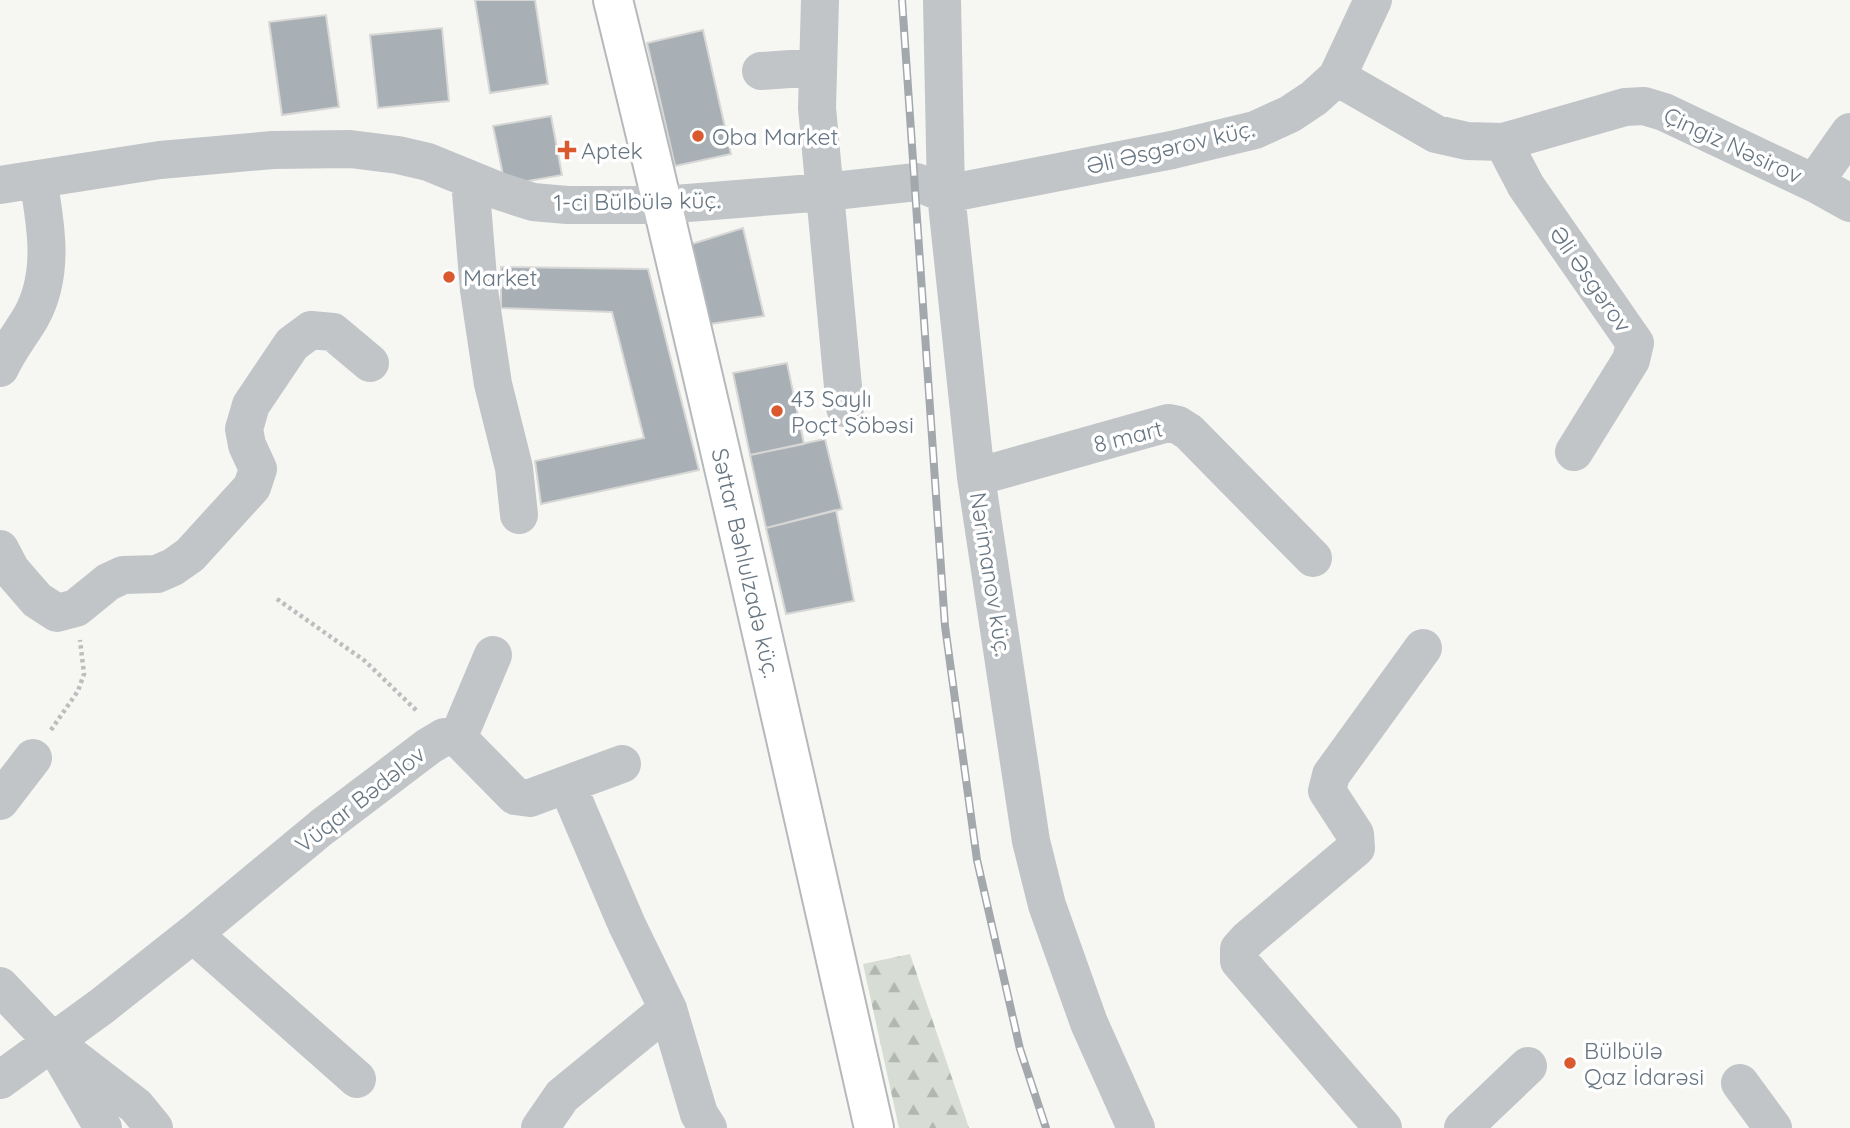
<svg xmlns="http://www.w3.org/2000/svg" width="1850" height="1128" font-family="Quicksand,sans-serif">
  <style>
    .forest { fill: url(#forest-firs) }
    .building { fill: #a9b0b5; stroke: #d7d7d5; stroke-width: 2 }
    .lines { fill: none; stroke-linecap: round; stroke-linejoin: round }
    .major-casing { stroke: #b5b9bc; stroke-width: 42 }
    .path { stroke: #bbbdbf; stroke-width: 4.5; stroke-dasharray: 3.5 3.5; stroke-linecap: butt }
    .minor { stroke: #c1c5c8; stroke-width: 38 }
    .major { stroke: #fff; stroke-width: 38 }
    .rail-casing { stroke: #a3a8ad; stroke-width: 8 }
    .rail { stroke: #fff; stroke-width: 5; stroke-dasharray: 16; stroke-linecap: butt }
    .poi-dot { fill: #da592f; stroke: #fff; stroke-width: 2.5 }
    .labels { text-anchor: middle; dominant-baseline: central; stroke-width: 7; stroke-linejoin: round; paint-order: stroke }
    .poi-label { font-size: 23px; fill: #677682; stroke: #fff; text-anchor: start }
    .street-label { font-size: 23px; fill: #677682; stroke: #fff }
  </style>
  <defs>
    <pattern id="forest-firs" width="22" height="20" patternUnits="userSpaceOnUse" patternTransform="scale(1.75)"><rect width="22" height="20" fill="#d7ddd4"/><path d="M5 1l3.5 6h-7zM16 11l3.5 6h-7z" fill="#b2b8b1"/></pattern>
  </defs>
  <rect width="100%" height="100%" fill="#f6f6f3"/>
  <path class="forest" d="M910,954L969,1128H899L863,964Z"/>
  <path class="building" d="M475,0H535L548,84L490,93Z
    M326,15L339,107L282,115L269,22Z
    M442,28L449,101L378,108L370,35Z
    M703,30L731,154L675,166L647,43Z
    M551,116L562,175L505,185L493,126Z
    M743,228L764,316L710,324L692,244Z
    M501,267L648,269L699,470L541,504L535,461L644,438L612,312L501,308Z
    M787,363L804,444L750,455L733,373Z
    M825,439L842,509L766,528L750,455Z
    M836,510L854,601L786,614L766,528Z"/>
  <g class="lines">
    <g class="major-casing">
      <path id="major" d="M613,0C705,375 789,752 874,1128"/>
    </g>
    <path class="path" d="M277,599L365,661L418,712
      M51,730L78,691L84,674L80,640"/>
    <path class="minor" d="M820,0L817,108L845,408
      M942,0L946,194L976,477L1031,841L1047,905L1089,1023L1136,1128
      M761,71L818,67
      M1337,77L1436,134L1467,141L1503,142L1625,107L1644,106L1664,112L1814,183L1850,203
      M1503,142L1526,186L1635,343L1631,360L1574,452
      M470,180L479,290L493,384L514,468L519,515
      M1814,183L1850,132
      M0,185L160,160L273,150L350,149L398,155L428,162L499,191L533,202L567,205H663L825,192L916,182L946,194L1172,150L1255,130L1290,114L1314,98L1337,77L1373,0
      M0,368C8,350 21,334 31,317C55,274 46,225 38,179
      M976,477L1168,423L1178,425L1189,432L1313,558
      M0,549L11,570L37,600L57,613L76,608L108,582L123,575L157,574L173,567L190,555L252,487L258,469L247,445L244,429L251,405L292,344L311,330L333,332L370,363
      M458,738L493,655
      M565,785L622,764
      M0,801L33,758
      M193,934L357,1079
      M0,986L53,1042L136,1106L154,1128
      M63,1059L103,1128
      M0,1080L102,1006L193,934L322,827L429,746L444,737L458,738L515,796L530,798L565,785L574,801L627,925L668,1009L699,1114L708,1128
      M1740,1083L1773,1128
      M540,1128L562,1096L668,1009
      M1383,1128L1239,961V949L1248,939L1356,848L1355,834L1327,791L1331,775L1423,648
      M1463,1128L1528,1066"/>
    <use href="#major" class="major"/>
    <g class="rail-casing">
      <path id="rail" d="M902,0L945,626L977,860L1020,1049L1046,1128"/>
    </g>
    <use href="#rail" class="rail"/>
  </g>
  <g class="poi-dot">
    <circle cx="698" cy="136" r="7"/>
    <path d="M563.5 139.5h7v7h7v7h-7v7h-7v-7h-7v-7h7z"/>
    <circle cx="449" cy="277" r="7"/>
    <circle cx="777" cy="411" r="7"/>
    <circle cx="1570" cy="1063" r="7"/>
  </g>
  <g class="labels">
    <g class="poi-label">
      <text x="712" y="136">Oba Market</text>
      <text x="581" y="150">Aptek</text>
      <text x="463" y="277">Market</text>
      <text x="791" y="398">43 Saylı<tspan x="791" dy="26">Poçt Şöbəsi</tspan></text>
      <text x="1584" y="1050">Bülbülə<tspan x="1584" dy="26">Qaz İdarəsi</tspan></text>
    </g>
    <g class="street-label">
      <text transform="translate(1733 145) rotate(25)">Çingiz Nəsirov</text>
      <text transform="translate(1170 147) rotate(-13)">Əli Əsgərov küç.</text>
      <text transform="translate(637 201) rotate(-1)">1-ci Bülbülə küç.</text>
      <text transform="translate(1591 279) rotate(55)">Əli Əsgərov</text>
      <text transform="translate(1128 436) rotate(-14)">8 mart</text>
      <text transform="translate(746 563) rotate(77)">Səttar Bəhlulzadə küç.</text>
      <text transform="translate(991 574) rotate(81)">Nərimanov küç.</text>
      <text transform="translate(360 799) rotate(-38)">Vüqar Bədəlov</text>
    </g>
  </g>
</svg>
